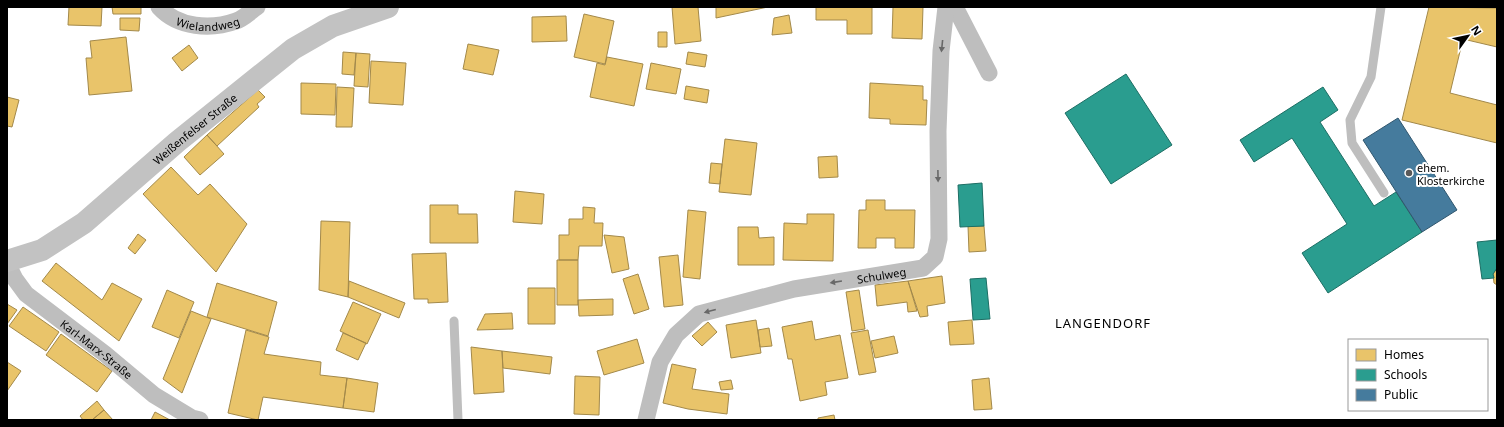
<svg xmlns="http://www.w3.org/2000/svg" width="1504" height="427" font-family="'Noto Sans',sans-serif">
  <style>
    .homes { fill: #e9c46a; stroke: #a3894a }
    .schools { fill: #2a9d8f; stroke: #1d6e64 }
    .public { fill: #457b9d; stroke: #30566e }
    .lines { fill: none; stroke-linecap: round; stroke-linejoin: round }
    .lane { stroke: #bebebe; stroke-width: 9 }
    .street { stroke: #bebebe; stroke-width: 17 }
    .secondary { stroke: #c2c2c2; stroke-width: 22 }
    .oneway { fill: #686868 }
    .poi-dot { fill: #595959; stroke: #fff; stroke-width: 1.5 }
    .labels { text-anchor: middle; dominant-baseline: central; stroke-width: 4; stroke-linejoin: round; paint-order: stroke }
    .street-label { font-size: 11px; fill: #000; stroke: #fff }
    .poi-label { font-size: 11px; fill: #000; stroke: #fff; text-anchor: start }
    .quarter-label { font-size: 13px; letter-spacing: 1px; fill: #000; stroke: #fff }
  </style>
  <rect width="100%" height="100%" fill="#fff"/>
  <path class="homes" d="M69,7H102L101,26L68,25Z
    M112,7H141V14H113Z
    M672,7H698L701,41L675,44Z
    M716,7H768L716,18Z
    M816,7H872V34H847V20H816Z
    M893,7H923L922,39L892,38Z
    M1429,7L1497,8V47L1463,39L1450,93L1497,105V143L1402,120Z
    M584,14L614,21L605,64L574,57Z
    M789,15L792,33L772,35L774,18Z
    M566,16L567,41L532,42V17Z
    M120,18H140L139,31L120,30Z
    M658,32H667V47H658Z
    M126,37L132,91L89,95L86,58H92L90,41Z
    M468,44L499,50L493,75L463,69Z
    M189,45L198,58L182,71L172,58Z
    M343,52L356,53L354,75L342,74Z
    M688,52L707,55L705,67L686,64Z
    M356,53L370,54L368,87L354,86Z
    M607,57L643,64L634,106L590,97L597,63L605,65Z
    M371,61L406,63L403,105L369,103Z
    M651,63L681,69L676,94L646,89Z
    M301,83L336,84L335,115L301,114Z
    M870,83L923,86V100H927L926,125L890,124V119L869,118Z
    M686,86L709,90L707,103L684,99Z
    M337,87L354,88L352,127H336Z
    M258,90L265,97L257,104L259,107L217,146L207,135Z
    M7,97L19,100L12,127L7,126Z
    M207,135L224,154L200,175L184,157Z
    M725,139L757,143L751,195L719,192Z
    M837,156L838,177L819,178L818,157Z
    M711,163L722,164L720,184L709,183Z
    M171,167L198,195L210,184L247,224L216,272L143,194Z
    M515,191L544,194L542,224L513,222Z
    M866,200H885V210H915L914,248H895V238H876V248H858L859,210H866Z
    M430,205H458V214H477L478,243H430Z
    M583,207L595,208L594,223H603L602,246H579L578,260H559V235H569V219H583Z
    M688,210L706,212L700,279L683,277Z
    M807,214H834L833,261L783,260L784,223L807,224Z
    M321,221L350,222L348,297L319,290Z
    M968,226H984L986,251L969,252Z
    M738,227H758L759,238L774,237V265H738Z
    M138,234L146,240L135,254L128,248Z
    M604,235L624,237L629,269L612,273Z
    M446,253L448,302L428,303V299H414L412,254Z
    M678,255L683,305L664,307L659,257Z
    M557,260H578V305H557Z
    M56,263L102,300L112,283L142,299L119,341L42,281Z
    M1497,268V285L1494,283L1493,274Z
    M638,274L649,309L634,314L623,279Z
    M942,276L945,303L927,306L928,316L920,317L908,281Z
    M349,281L405,303L399,318L348,297Z
    M908,281L917,311L908,312L907,302L877,306L875,285Z
    M217,283L277,302L268,336L207,317Z
    M528,288H555V324H528Z
    M167,290L194,302L179,338L152,327Z
    M859,290L865,329L852,331L846,292Z
    M613,299V315L579,316L578,300Z
    M353,302L381,314L367,344L340,331Z
    M7,304L17,310L7,324Z
    M23,307L59,332L46,351L9,326Z
    M191,311L211,319L182,393L163,379Z
    M512,313L513,329L477,330L485,314Z
    M756,320L761,353L731,358L726,325Z
    M972,320L974,344L950,345L948,322Z
    M812,321L815,340L840,335L848,378L825,382L827,395L800,401L792,359H788L782,327Z
    M708,322L717,332L702,346L692,336Z
    M769,328L772,346L760,347L758,330Z
    M246,330L269,337L264,354L321,362L320,375L347,378L343,408L263,397L258,420L228,413Z
    M868,330L876,372L859,375L851,333Z
    M343,333L366,343L358,360L336,350Z
    M61,334L112,371L97,392L46,355Z
    M894,336L898,353L875,358L871,341Z
    M637,339L644,363L604,375L597,351Z
    M471,347L502,351L504,392L474,394Z
    M502,351L552,357L550,374L503,368Z
    M7,362L21,371L7,391Z
    M672,364L696,369L692,389L729,394L727,414L688,409L663,403Z
    M575,376L600,377L599,415L574,414Z
    M347,378L378,383L374,412L343,408Z
    M989,378L992,409L974,410L972,380Z
    M731,380L733,389L721,390L719,382Z
    M97,401L104,410L92,420H83L80,416Z
    M104,410L113,420H92Z
    M155,412L170,420H151Z
    M834,415L835,420H818V418Z"/>
  <path class="schools" d="M1126,74L1172,145L1111,184L1065,113Z
    M1323,87L1338,110L1320,122L1374,206L1396,192L1422,232L1328,293L1302,253L1347,224L1292,138L1254,162L1240,140Z
    M982,183L984,226L960,227L958,185Z
    M1497,240V268L1493,274L1494,278L1482,279L1477,242Z
    M986,278L990,319L973,320L970,279Z"/>
  <path class="public" d="M1398,118L1457,210L1422,232L1363,140Z"/>
  <g class="lines">
    <path class="lane" d="M1381,7L1371,77L1350,120L1352,143L1384,193
      M454,321L458,420"/>
    <g class="street">
      <path id="s1" d="M159,7C178,28 211,30 236,21C243,19 251,11 257,7"/>
      <path d="M955,7L989,73"/>
      <path id="s2" d="M7,263L15,279L26,294L105,354L154,395L192,418L200,420"/>
      <path id="s3" d="M646,420L660,362L676,335L699,314L794,289L923,268L935,257L939,239L938,131L941,51L946,7"/>
    </g>
    <path class="secondary" id="s4" d="M7,261L42,250L84,223L177,142L293,49L333,26L388,7"/>
  </g>
  <defs><path id="oneway-solid" d="M-6-.8H1V-3.2L6.5 0L1 3.2V.8H-6Z"/></defs>
  <g class="oneway">
    <use href="#oneway-solid" transform="translate(942 46) rotate(96)"/>
    <use href="#oneway-solid" transform="translate(938 176) rotate(89)"/>
    <use href="#oneway-solid" transform="translate(836 282) rotate(171)"/>
    <use href="#oneway-solid" transform="translate(710 311) rotate(165)"/>
  </g>
  <circle class="poi-dot" cx="1409" cy="173" r="4"/>
  <g class="labels">
    <g class="street-label">
      <text stroke="none"><textPath href="#s1" startOffset="54">Wielandweg</textPath></text>
      <text stroke="none"><textPath href="#s4" startOffset="232">Weißenfelser Straße</textPath></text>
      <text stroke="none"><textPath href="#s3" startOffset="309">Schulweg</textPath></text>
      <text stroke="none"><textPath href="#s2" startOffset="126">Karl-Marx-Straße</textPath></text>
    </g>
    <g class="poi-label">
      <text x="1417" y="167">ehem.<tspan x="1417" dy="13">Klosterkirche</tspan></text>
    </g>
    <g class="quarter-label">
      <text x="1103" y="323">LANGENDORF</text>
    </g>
  </g>
  <rect width="1504" height="427" fill="none" stroke="#000000" stroke-width="16"/>
  <rect x="1348" y="339" width="140" height="72" fill="#ffffff" stroke="#999999"/>
  <rect x="1356" y="349" width="20" height="12" fill="#e9c46a" stroke="#999999"/>
  <text x="1384" y="359" font-size="12" fill="#000000">Homes</text>
  <rect x="1356" y="369" width="20" height="12" fill="#2a9d8f" stroke="#999999"/>
  <text x="1384" y="379" font-size="12" fill="#000000">Schools</text>
  <rect x="1356" y="389" width="20" height="12" fill="#457b9d" stroke="#999999"/>
  <text x="1384" y="399" font-size="12" fill="#000000">Public</text>
  <g transform="translate(1468 36) rotate(57)" stroke="#ffffff" stroke-width="3" paint-order="stroke">
  <path d="M0-3L7 15L0 10L-7 15Z" fill="#000000"/>
  <text y="-6" font-size="11" font-weight="bold" text-anchor="middle" fill="#000000">N</text>
  </g>
</svg>
